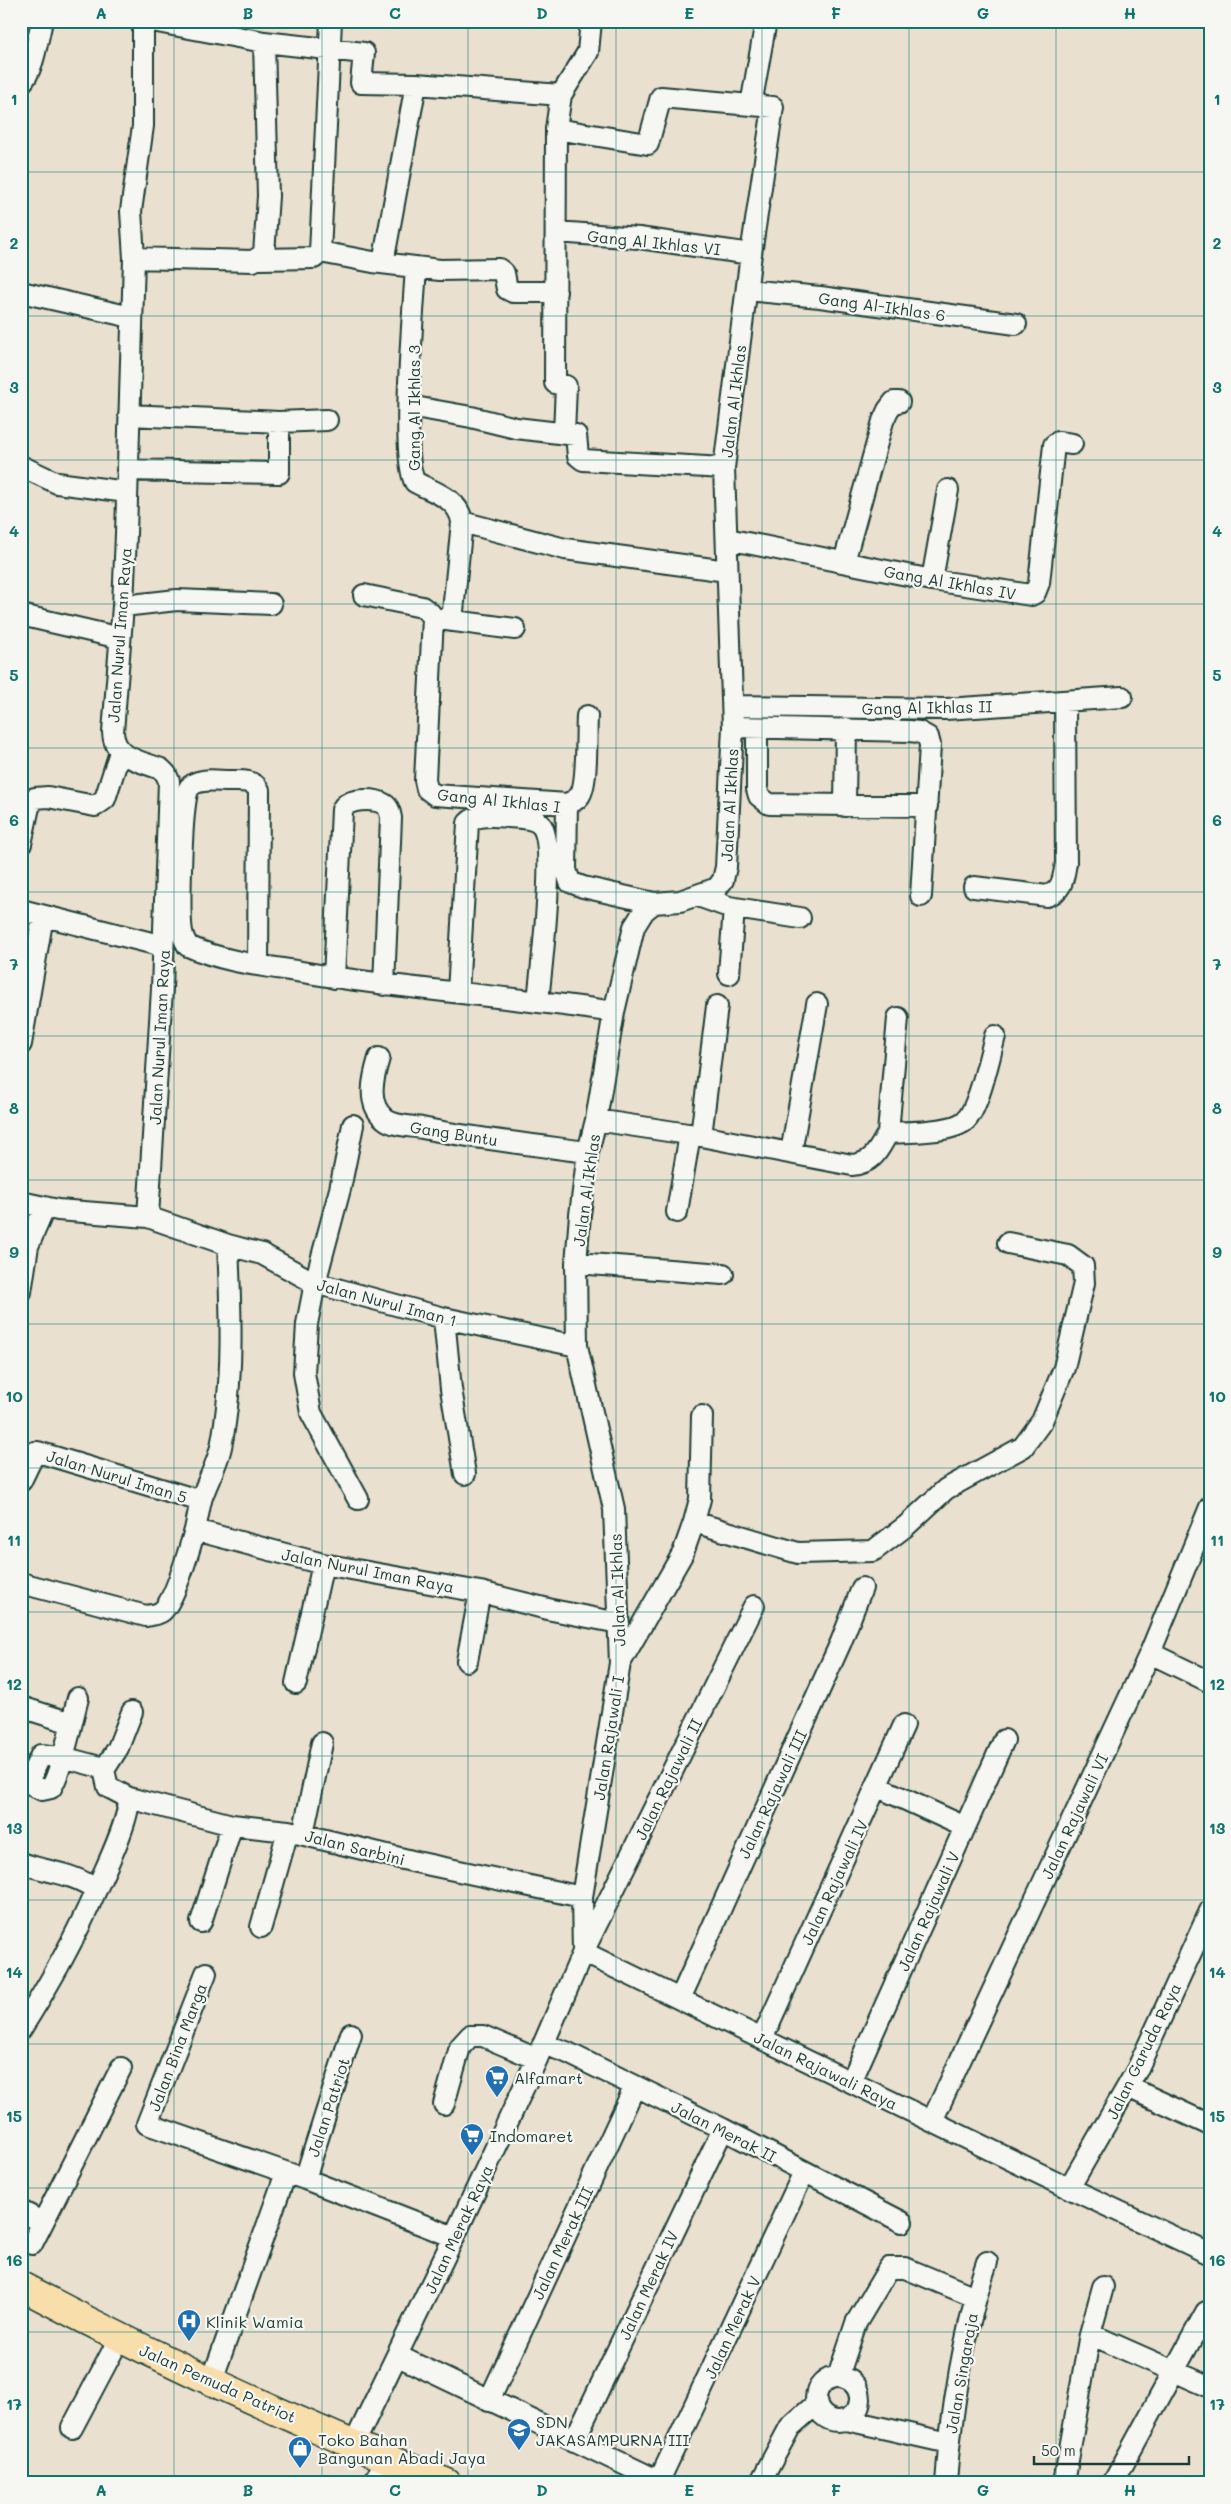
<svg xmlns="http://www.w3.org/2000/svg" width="1231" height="2504" font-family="Mali,sans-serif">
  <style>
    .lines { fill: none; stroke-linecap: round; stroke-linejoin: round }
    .minor-casing { stroke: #1f3d34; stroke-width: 24 }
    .primary-casing { stroke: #1f3d34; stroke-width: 31 }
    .minor { stroke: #f6f6f2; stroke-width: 20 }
    .primary { stroke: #f8deab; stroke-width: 28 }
    .grid { fill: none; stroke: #0f766e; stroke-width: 1; stroke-opacity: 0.55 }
    .labels { text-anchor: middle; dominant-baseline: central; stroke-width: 4.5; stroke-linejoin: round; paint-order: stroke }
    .street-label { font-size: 16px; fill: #1f3d34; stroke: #f6f6f2 }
    .poi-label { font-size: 16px; fill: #1f3d34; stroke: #f6f6f2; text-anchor: start }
    .neatline { fill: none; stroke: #0f766e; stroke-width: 2 }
    .grid-label { font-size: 16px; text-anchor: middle; font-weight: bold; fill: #0f766e }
  </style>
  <rect width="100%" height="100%" fill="#e9e0d0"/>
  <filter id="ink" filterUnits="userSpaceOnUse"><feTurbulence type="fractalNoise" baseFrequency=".02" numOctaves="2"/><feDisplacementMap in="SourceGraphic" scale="10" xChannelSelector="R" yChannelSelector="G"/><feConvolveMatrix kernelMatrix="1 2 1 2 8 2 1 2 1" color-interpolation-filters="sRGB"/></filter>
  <g filter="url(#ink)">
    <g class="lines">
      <g class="minor-casing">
        <path id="minor" d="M143,21V126L131,211L134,258L126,534L123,606L113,732C114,758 140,761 161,769L166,774L169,781L162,989L148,1217
          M152,21L264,42L364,53L361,83L416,84L561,95
          M21,83C33,73 38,37 42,21
          M556,129L648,144L661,97L751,105
          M556,232L639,238L751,254
          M320,252L373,262L440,270L499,269L504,273L507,289L513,292H556
          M134,258L253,261L264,254L268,196L264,42
          M260,259L314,258L320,252L331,21
          M383,263L416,84
          M416,267C414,305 400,457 415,482C433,492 459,498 462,522L565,549L727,571
          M747,290L820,297L1016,324
          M21,292L131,317
          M409,406L471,417L516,428L576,435L578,456L583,460L724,468
          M129,415L279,422L327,420
          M564,433L566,386L555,383L556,129L561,95L588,52L591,21
          M21,466L57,483L127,492
          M127,470L279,473V422
          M727,539L932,580L1031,595L1035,593L1039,583L1054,445L1058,442L1072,444
          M844,562L883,421L888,410L894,402H899
          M932,580L948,490
          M364,595L422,607L430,613L433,618L425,780L427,789L435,795L567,804C572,802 577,800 580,795C588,783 586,732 587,716
          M123,606L177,600L271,604
          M21,615L120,638
          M439,619L515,629
          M452,621L462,522
          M733,706L946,709L1122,697
          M733,727L909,731L919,732L928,737L930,745L921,896
          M757,728V789L759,796L769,804L927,806
          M567,804L566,870L570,882L583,887L654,903
          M845,806L846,728
          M21,844L29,807L35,798L48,797L95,806L105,799L120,752
          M974,887L1047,896C1063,890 1063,879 1066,863L1065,703
          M698,896L729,907L800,918
          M21,910L163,946
          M258,965L259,790C253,779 240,781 229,781C217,781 197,777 189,788C181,798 179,915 182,932C183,938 185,941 188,946C223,962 265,966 302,972C406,990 510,996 614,1012
          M729,974L734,908
          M334,978L342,810C346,798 374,798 384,804C389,807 390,812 391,818L384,985
          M458,992L468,823C477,813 497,816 509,817C519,818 534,817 541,825C557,844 541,971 538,1001
          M21,1044L43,916
          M379,1058C373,1078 366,1104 385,1119C393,1126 411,1126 422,1128C477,1139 533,1145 588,1152
          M596,1120L701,1136L852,1165C874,1163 878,1150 888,1133C906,1132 953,1133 966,1120C979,1107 990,1055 995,1036
          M353,1125L340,1189L315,1283L307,1324L304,1373L311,1413L358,1499
          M888,1133L898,1018
          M701,1136L717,1006
          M791,1153L817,1004
          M21,1202L58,1210L148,1217L228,1245L262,1254L315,1283L444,1318L577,1346
          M677,1212L690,1134
          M228,1245C231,1312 234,1381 221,1447C217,1465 207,1482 201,1500C199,1510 197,1520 195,1530L323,1564L480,1592L552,1610L619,1623
          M576,1263L723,1274
          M21,1292L28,1246L45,1207
          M444,1318L451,1389L465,1474
          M21,1481L35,1452H38L201,1501
          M694,1522L798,1553L873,1551L906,1526L946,1489L1023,1447L1042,1421L1064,1368L1084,1283L1083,1266L1068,1255L1008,1243
          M21,1583L146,1616C151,1615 156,1615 161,1612C174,1603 190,1547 195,1530
          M754,1606L583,1952L1069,2188L1210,2254
          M1150,1653L1210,1682
          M467,1661L480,1592
          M620,1663L614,1509L577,1346L576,1263L580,1215L588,1152L596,1120L614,1012L634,927L644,911L654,903L680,901L717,888L723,880L726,867L733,727L724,468L751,254L773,107L751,105L766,21
          M296,1683L323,1564
          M78,1698C72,1720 62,1771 51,1788L42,1790L34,1786L30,1778L41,1755L62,1757L100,1767L104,1770L108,1787L129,1798C129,1821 106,1868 96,1890
          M21,1707L71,1723
          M104,1770L118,1748L132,1712
          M878,1787L965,1827
          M129,1798L232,1825L288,1831L416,1862L582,1897
          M303,1834L322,1743
          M21,1863C46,1872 75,1873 96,1890C74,1941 51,1982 21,2029
          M201,1922L232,1825
          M261,1927L288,1831
          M206,1973L147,2124L305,2179L454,2237
          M680,1999L841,1642L862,1588
          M762,2039L904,1725
          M543,2044L566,2052L723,2129L902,2222
          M851,2082L1004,1740
          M1128,2087L1210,2125
          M444,2104L460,2047L470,2036H483L537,2059
          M932,2121L1150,1653L1210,1507
          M305,2179L351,2034
          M1069,2188L1137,2070L1210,1911
          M21,2211L42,2222
          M32,2244L121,2068
          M1090,2334L1210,2387
          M398,2356L659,2481
          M816 2399a22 22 0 1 1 44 0a22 22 0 1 1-44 0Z
          M838,2377L856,2323L889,2268H905L975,2297
          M212,2380L286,2173
          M489,2401L635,2086
          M847,2420L949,2443
          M72,2428L119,2339
          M574,2441L723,2129
          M354,2444L454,2237L537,2059L583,1952L582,1897L620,1663L683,1553L694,1522L700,1499L702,1416
          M374,2483L386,2459
          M658,2483L804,2172
          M760,2483L790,2427L816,2404
          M946,2483C951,2412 964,2329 987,2262
          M1064,2483L1090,2334L1103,2287
          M1113,2483L1206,2312"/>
      </g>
      <g class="primary-casing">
        <path id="primary" d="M21,2286C159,2360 302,2425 447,2483"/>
      </g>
      <use href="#minor" class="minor"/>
      <use href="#primary" class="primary"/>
    </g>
  </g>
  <path class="grid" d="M174,21V2483M322,21V2483M468,21V2483M616,21V2483M762,21V2483M909,21V2483M1056,21V2483M21,172H1210M21,316H1210M21,460H1210M21,604H1210M21,748H1210M21,892H1210M21,1036H1210M21,1180H1210M21,1324H1210M21,1468H1210M21,1612H1210M21,1756H1210M21,1900H1210M21,2044H1210M21,2188H1210M21,2332H1210"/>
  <defs>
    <g id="supermarket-pin" transform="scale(1.25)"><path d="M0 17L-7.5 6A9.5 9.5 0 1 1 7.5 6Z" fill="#1f6fb2" stroke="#f6f6f2"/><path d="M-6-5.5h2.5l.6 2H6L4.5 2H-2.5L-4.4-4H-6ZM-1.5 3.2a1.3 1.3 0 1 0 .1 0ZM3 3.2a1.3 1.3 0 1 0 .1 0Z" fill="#fff"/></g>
    <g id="hospital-pin" transform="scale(1.25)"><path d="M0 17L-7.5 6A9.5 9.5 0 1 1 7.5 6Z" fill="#1f6fb2" stroke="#f6f6f2"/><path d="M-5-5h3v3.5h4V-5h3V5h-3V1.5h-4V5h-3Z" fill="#fff"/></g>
    <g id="school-pin" transform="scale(1.25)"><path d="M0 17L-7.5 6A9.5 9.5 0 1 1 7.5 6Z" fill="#1f6fb2" stroke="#f6f6f2"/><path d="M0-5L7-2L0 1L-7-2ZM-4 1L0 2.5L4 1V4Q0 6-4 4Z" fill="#fff"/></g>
    <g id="shop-pin" transform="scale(1.25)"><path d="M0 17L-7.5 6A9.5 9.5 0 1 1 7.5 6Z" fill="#1f6fb2" stroke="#f6f6f2"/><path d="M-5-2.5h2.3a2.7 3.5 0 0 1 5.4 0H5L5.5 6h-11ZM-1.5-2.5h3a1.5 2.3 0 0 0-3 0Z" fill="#fff"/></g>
  </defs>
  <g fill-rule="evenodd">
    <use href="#supermarket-pin" x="497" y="2077"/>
    <use href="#supermarket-pin" x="472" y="2135"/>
    <use href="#hospital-pin" x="189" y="2321"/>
    <use href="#school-pin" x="519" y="2430"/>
    <use href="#shop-pin" x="300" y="2448"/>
  </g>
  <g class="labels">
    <g class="street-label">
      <text transform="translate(654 242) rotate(6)">Gang Al Ikhlas VI</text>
      <text transform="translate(882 306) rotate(8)">Gang Al-Ikhlas 6</text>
      <text transform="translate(733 401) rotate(-83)">Jalan Al Ikhlas</text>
      <text transform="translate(413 408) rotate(-90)">Gang Al Ikhlas 3</text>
      <text transform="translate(950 582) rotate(10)">Gang Al Ikhlas IV</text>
      <text transform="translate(119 635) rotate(-86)">Jalan Nurul Iman Raya</text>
      <text transform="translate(927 707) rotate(-1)">Gang Al Ikhlas II</text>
      <text transform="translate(499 800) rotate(6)">Gang Al Ikhlas I</text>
      <text transform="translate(729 805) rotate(-87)">Jalan Al Ikhlas</text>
      <text transform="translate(159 1037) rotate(-87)">Jalan Nurul Iman Raya</text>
      <text transform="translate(454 1133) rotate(9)">Gang Buntu</text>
      <text transform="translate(586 1190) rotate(-82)">Jalan Al Ikhlas</text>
      <text transform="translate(387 1302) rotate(15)">Jalan Nurul Iman 1</text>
      <text transform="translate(117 1476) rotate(17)">Jalan Nurul Iman 5</text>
      <text transform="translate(368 1570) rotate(11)">Jalan Nurul Iman Raya</text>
      <text transform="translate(617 1590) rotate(-92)">Jalan Al Ikhlas</text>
      <text transform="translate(608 1738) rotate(-81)">Jalan Rajawali I</text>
      <text transform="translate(668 1779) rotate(-64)">Jalan Rajawali II</text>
      <text transform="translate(772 1794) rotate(-65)">Jalan Rajawali III</text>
      <text transform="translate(1074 1816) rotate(-65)">Jalan Rajawali VI</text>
      <text transform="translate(355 1847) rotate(14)">Jalan Sarbini</text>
      <text transform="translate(834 1882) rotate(-65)">Jalan Rajawali IV</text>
      <text transform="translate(928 1911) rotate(-66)">Jalan Rajawali V</text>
      <text transform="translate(177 2047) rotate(-69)">Jalan Bina Marga</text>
      <text transform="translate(1143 2051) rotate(-64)">Jalan Garuda Raya</text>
      <text transform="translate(826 2070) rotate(26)">Jalan Rajawali Raya</text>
      <text transform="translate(328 2107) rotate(-72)">Jalan Patriot</text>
      <text transform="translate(724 2131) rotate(27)">Jalan Merak II</text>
      <text transform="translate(458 2229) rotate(-65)">Jalan Merak Raya</text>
      <text transform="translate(562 2243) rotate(-65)">Jalan Merak III</text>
      <text transform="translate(648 2285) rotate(-65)">Jalan Merak IV</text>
      <text transform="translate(732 2327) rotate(-65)">Jalan Merak V</text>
      <text transform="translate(961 2373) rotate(-80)">Jalan Singaraja</text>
      <text transform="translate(218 2383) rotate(24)">Jalan Pemuda Patriot</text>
    </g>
    <g class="poi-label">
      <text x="514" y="2077">Alfamart</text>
      <text x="490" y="2135">Indomaret</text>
      <text x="206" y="2321">Klinik Wamia</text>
      <text x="536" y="2421">SDN<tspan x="536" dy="18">JAKASAMPURNA III</tspan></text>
      <text x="318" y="2439">Toko Bahan<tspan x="318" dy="18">Bangunan Abadi Jaya</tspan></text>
    </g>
  </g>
  <rect width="1231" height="2504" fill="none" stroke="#f6f6f2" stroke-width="55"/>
  <path d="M1034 2456v8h155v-8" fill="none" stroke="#1f3d34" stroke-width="2.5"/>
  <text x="1041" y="2456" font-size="15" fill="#1f3d34" stroke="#f6f6f2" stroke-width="4" paint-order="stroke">50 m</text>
  <rect x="28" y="28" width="1176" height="2448" class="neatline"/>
  <g class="grid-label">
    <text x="101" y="19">A</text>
    <text x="248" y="19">B</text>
    <text x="395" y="19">C</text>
    <text x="542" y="19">D</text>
    <text x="689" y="19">E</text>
    <text x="836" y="19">F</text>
    <text x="983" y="19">G</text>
    <text x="1130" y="19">H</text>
    <text x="14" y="105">1</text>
    <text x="1217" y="105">1</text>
    <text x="14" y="249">2</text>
    <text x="1217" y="249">2</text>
    <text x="14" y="393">3</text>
    <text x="1217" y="393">3</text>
    <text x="14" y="537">4</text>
    <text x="1217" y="537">4</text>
    <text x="14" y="681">5</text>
    <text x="1217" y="681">5</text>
    <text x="14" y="826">6</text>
    <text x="1217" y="826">6</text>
    <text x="14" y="970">7</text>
    <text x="1217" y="970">7</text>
    <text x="14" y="1114">8</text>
    <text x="1217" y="1114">8</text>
    <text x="14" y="1258">9</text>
    <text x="1217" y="1258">9</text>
    <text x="14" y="1402">10</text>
    <text x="1217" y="1402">10</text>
    <text x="14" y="1546">11</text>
    <text x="1217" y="1546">11</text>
    <text x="14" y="1690">12</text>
    <text x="1217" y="1690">12</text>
    <text x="14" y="1834">13</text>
    <text x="1217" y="1834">13</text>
    <text x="14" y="1978">14</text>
    <text x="1217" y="1978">14</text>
    <text x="14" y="2122">15</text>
    <text x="1217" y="2122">15</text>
    <text x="14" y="2266">16</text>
    <text x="1217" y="2266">16</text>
    <text x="14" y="2410">17</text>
    <text x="1217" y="2410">17</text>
    <text x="101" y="2496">A</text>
    <text x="248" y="2496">B</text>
    <text x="395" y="2496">C</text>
    <text x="542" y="2496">D</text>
    <text x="689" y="2496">E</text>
    <text x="836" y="2496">F</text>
    <text x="983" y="2496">G</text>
    <text x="1130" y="2496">H</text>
  </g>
</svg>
